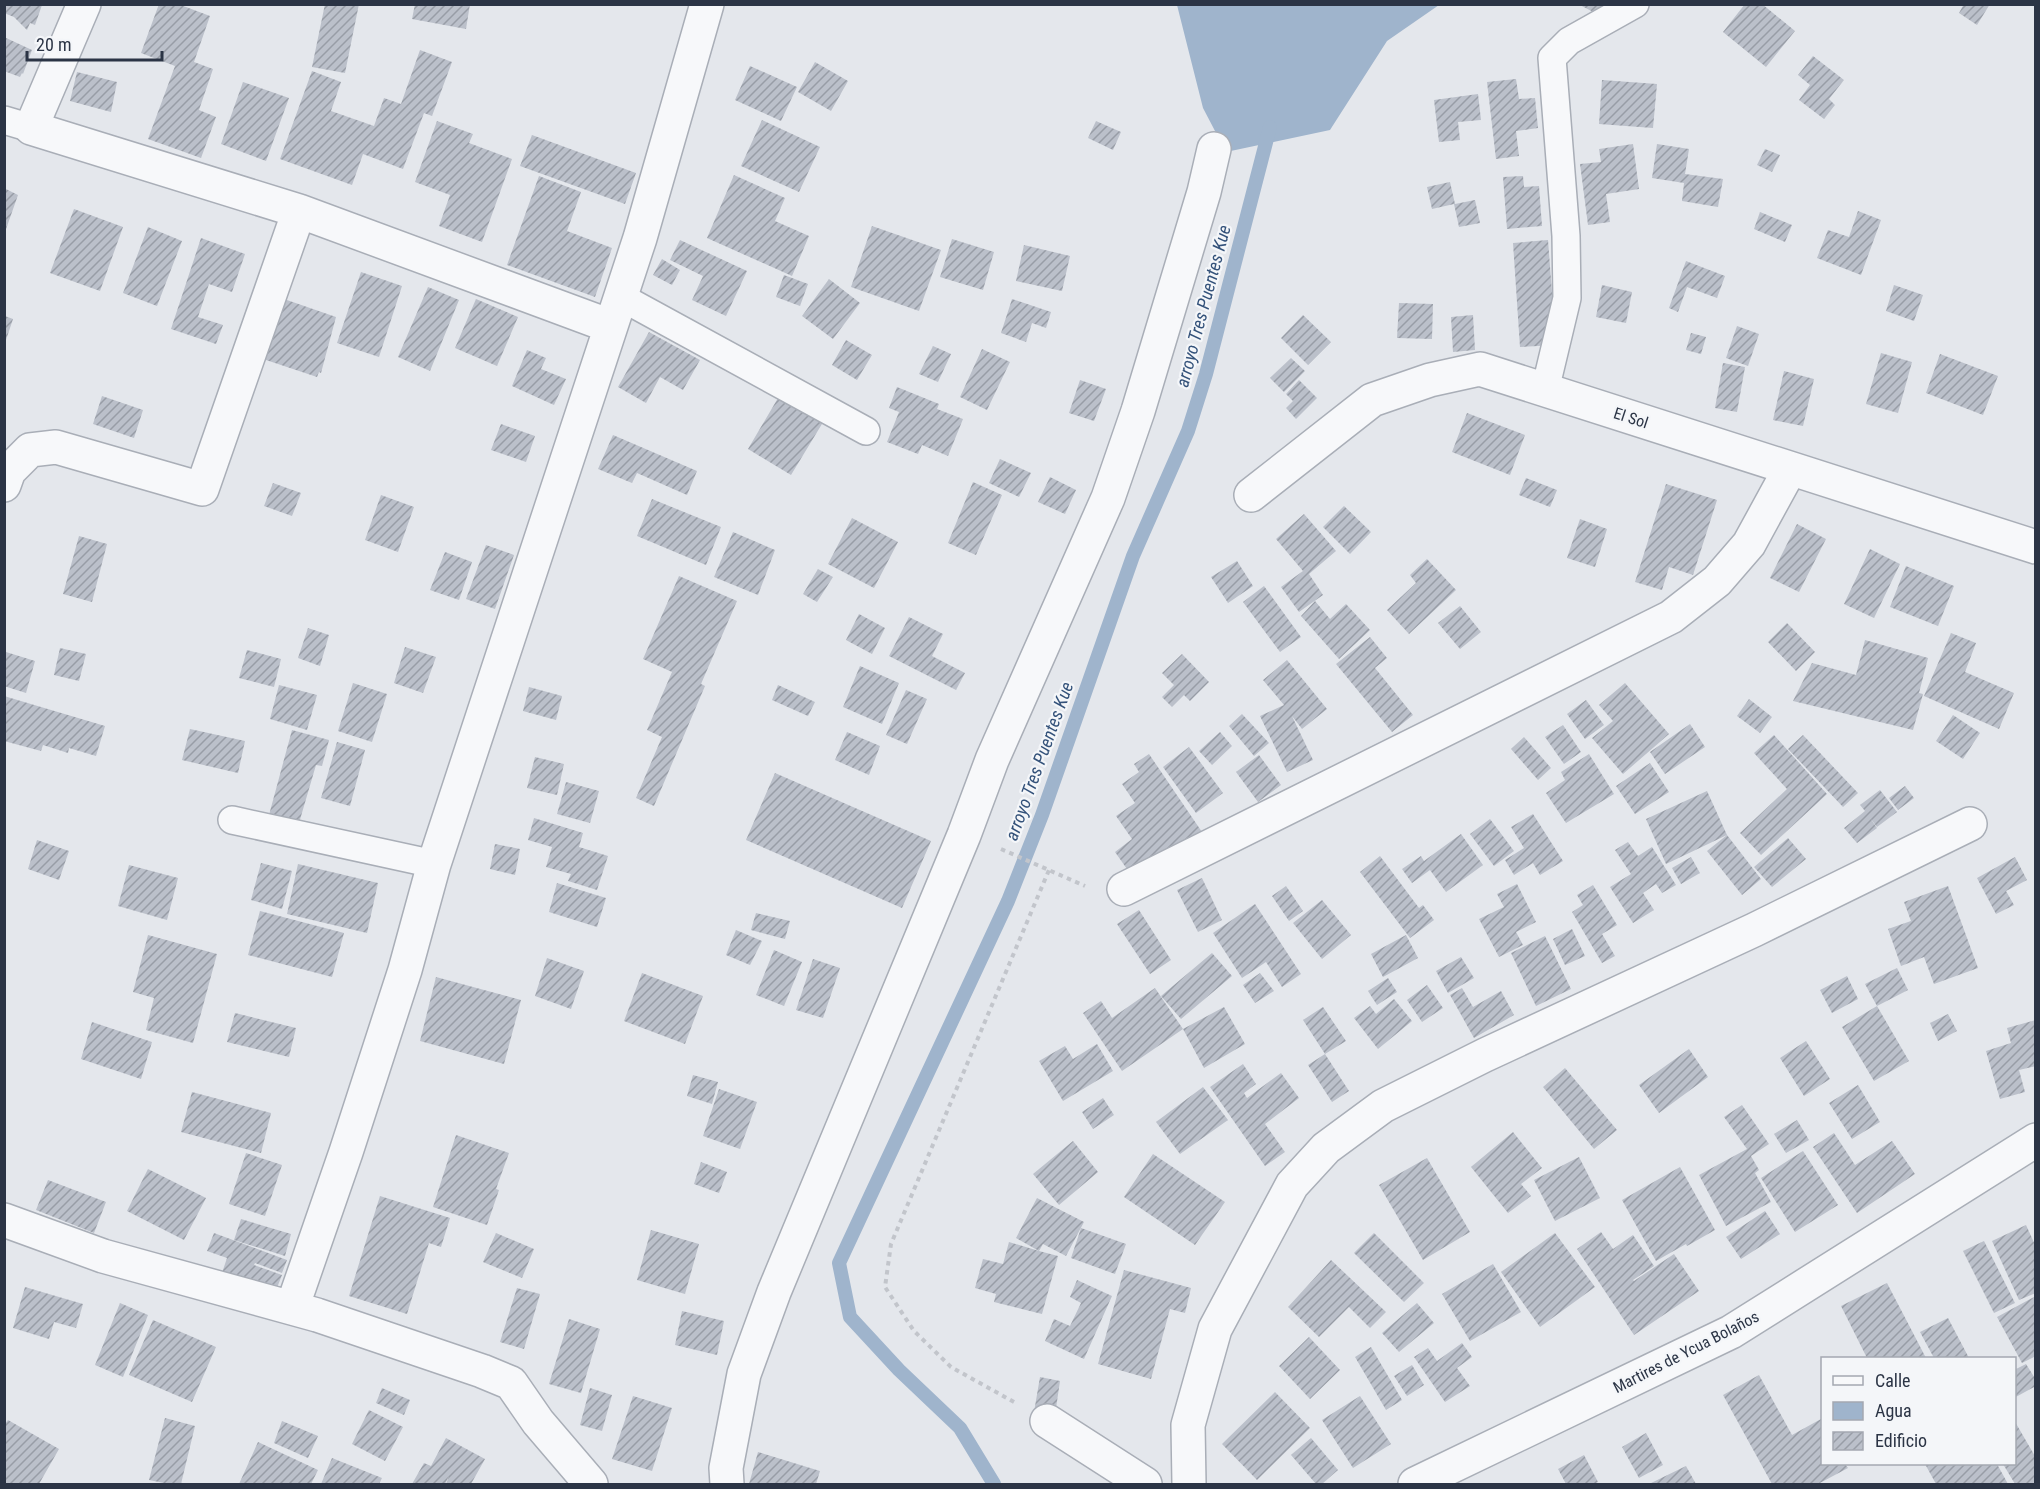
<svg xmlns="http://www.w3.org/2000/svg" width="2040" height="1489" font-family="'Roboto Condensed',sans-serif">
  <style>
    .water { fill: #9fb4cc }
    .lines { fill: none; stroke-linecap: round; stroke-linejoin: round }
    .stream { stroke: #9fb4cc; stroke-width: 14 }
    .building { fill: url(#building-hatch) }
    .lane-casing { stroke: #a9aeb7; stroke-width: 30 }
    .street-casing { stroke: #a9aeb7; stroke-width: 36 }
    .path { stroke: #c2c5cb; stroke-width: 4; stroke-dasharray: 4.5 4.5; stroke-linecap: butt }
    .lane { stroke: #f7f8fa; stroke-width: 27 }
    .street { stroke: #f7f8fa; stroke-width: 33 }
    .labels { text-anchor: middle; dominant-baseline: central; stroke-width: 4.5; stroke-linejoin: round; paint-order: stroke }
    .street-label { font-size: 16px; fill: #2b3445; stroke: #f4f6f9 }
    .water-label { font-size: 18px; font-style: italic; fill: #34527a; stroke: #f4f6f9 }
  </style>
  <defs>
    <pattern id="building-hatch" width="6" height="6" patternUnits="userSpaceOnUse" patternTransform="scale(1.5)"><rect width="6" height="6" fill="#bbc0ca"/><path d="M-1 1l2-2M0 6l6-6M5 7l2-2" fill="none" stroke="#989da6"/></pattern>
  </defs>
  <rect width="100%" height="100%" fill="#e4e7ec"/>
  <path class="water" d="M1177,5H1439L1387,41L1330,130L1226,152L1203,108Z"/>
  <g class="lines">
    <path class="stream" d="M994,1484L960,1428L899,1370L850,1317L839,1263L1008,901L1042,815L1133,556L1188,431L1206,374L1270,127"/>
  </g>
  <path class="building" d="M159,4H178L210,16L194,62L213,69L199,110L216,117L201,158L148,139L175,66L141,53Z
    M325,4H359L345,73L312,67Z
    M415,4H470L466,29L412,19Z
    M1578,4H1604L1599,15Z
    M1745,4H1762L1795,31L1766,67L1723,32Z
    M1964,4H1990L1977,25L1959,13Z
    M4,5H42L35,25L30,23L27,30L14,17L4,13Z
    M4,37L32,50L23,74L22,73L20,77L4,71Z
    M420,50L452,62L432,116L424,113L403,169L363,154L352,185L280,159L312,71L341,82L331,111L374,126L384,98L401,104Z
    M1813,56L1844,80L1829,99L1835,105L1824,119L1799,100L1810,85L1798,75Z
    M815,62L848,81L831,111L798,92Z
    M750,66L797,87L781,121L735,100Z
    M77,72L117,82L111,112L70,101Z
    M1516,79L1519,99L1535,98L1538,128L1516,131L1519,156L1496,159L1487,82Z
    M1602,80L1657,84L1653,128L1599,124Z
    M243,82L289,98L266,161L221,144Z
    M1478,94L1481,120L1458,122L1460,140L1439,142L1434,100Z
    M762,120L820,147L799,192L741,166Z
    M437,121L473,134L469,143L512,159L482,242L439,226L450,195L415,182Z
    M1096,121L1121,132L1113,150L1088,138Z
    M532,135L636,173L625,204L520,166Z
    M1633,144L1639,189L1606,194L1610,222L1588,225L1580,164L1601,162L1599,149Z
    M1657,144L1689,149L1685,174L1723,179L1718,207L1682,201L1684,183L1652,178Z
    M1765,149L1780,155L1772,172L1757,165Z
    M734,175L785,198L775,221L809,236L792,276L707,238Z
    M539,176L581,192L567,231L612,248L595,297L507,265Z
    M1523,176L1524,187L1539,186L1542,226L1507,229L1503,177Z
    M1450,182L1455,204L1475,200L1480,223L1459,227L1454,204L1432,209L1427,187Z
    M4,188L18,195L5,232H4Z
    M74,209L123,227L100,291L50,273Z
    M1858,211L1881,220L1861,275L1817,258L1828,230L1849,237Z
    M1760,212L1792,225L1785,242L1754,229Z
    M872,226L941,250L919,311L851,287Z
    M148,227L182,241L157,306L123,293Z
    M201,238L245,254L232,292L209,284L198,317L223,325L216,344L171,329Z
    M952,239L994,252L983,290L940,277Z
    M680,240L747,271L726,316L692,300L703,276L670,260Z
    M1548,240L1556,345L1520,347L1513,243Z
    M1024,245L1070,256L1062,291L1016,281Z
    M662,259L680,270L672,285L653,275Z
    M1686,261L1725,276L1717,298L1687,287L1678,312L1669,308Z
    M361,272L402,286L379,357L337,343Z
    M784,275L808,284L800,306L776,297Z
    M829,279L860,303L833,339L802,316Z
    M1602,285L1632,292L1626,323L1596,317Z
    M1894,285L1923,295L1914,321L1886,311Z
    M428,287L459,300L430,371L398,357Z
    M284,299L336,317L321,373L319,372L317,377L263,359Z
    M476,299L518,317L497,366L455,348Z
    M1012,299L1051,312L1046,328L1032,323L1026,342L1001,333Z
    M1399,303L1433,304L1432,339L1397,338Z
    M1303,315L1331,342L1308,365L1281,338Z
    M1473,315L1475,350L1453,352L1451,317Z
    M5,316L13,319L5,343Z
    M1737,326L1759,334L1748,366L1726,358Z
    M649,332L700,360L683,390L660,377L646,403L618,387Z
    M1691,333L1706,337L1701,354L1686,350Z
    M846,340L872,355L857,380L832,365Z
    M933,346L951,354L938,382L919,374Z
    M982,349L1010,362L987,410L960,397Z
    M527,350L546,358L541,369L566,379L554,405L512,386Z
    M1881,353L1912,362L1898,413L1866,404Z
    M1940,354L1998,376L1983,415L1926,393Z
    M1291,358L1305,371L1284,392L1270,378Z
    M1723,363L1745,367L1737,412L1715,408Z
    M1784,371L1814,379L1803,426L1773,420Z
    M1080,380L1106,389L1094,421L1069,413Z
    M1299,380L1317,398L1296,419L1286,408L1293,401L1286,394Z
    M897,387L939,404L937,409L963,419L948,456L922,445L918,454L887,442L899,412L889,408Z
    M781,393L825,419L791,475L748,449Z
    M102,396L143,410L134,438L93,424Z
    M1467,413L1525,435L1510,475L1452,452Z
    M501,424L535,436L526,462L491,450Z
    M613,435L697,471L687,495L637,473L632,483L598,469Z
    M1000,459L1031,473L1019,497L989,483Z
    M1050,477L1076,490L1065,514L1038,502Z
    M1526,478L1557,490L1550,507L1519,495Z
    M973,482L1002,495L976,555L948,543Z
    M273,483L301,493L292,516L264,506Z
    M1666,484L1717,500L1693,575L1669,567L1662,590L1635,582Z
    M381,495L414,507L398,552L365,540Z
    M652,499L721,527L706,565L637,536Z
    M1344,506L1371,532L1350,554L1323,527Z
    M1304,514L1336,551L1309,574L1323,595L1299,612L1281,587L1303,571L1276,539Z
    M852,518L898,542L874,588L828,564Z
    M1580,519L1607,529L1595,567L1567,558Z
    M1797,524L1826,539L1799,592L1770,578Z
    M733,532L775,550L758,595L714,577Z
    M79,536L107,544L92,602L63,594Z
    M486,545L514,555L495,609L466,599Z
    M1870,549L1900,564L1874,618L1844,604Z
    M445,552L472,562L459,600L430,590Z
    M1427,559L1456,590L1409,634L1387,610L1416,583L1410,575Z
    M1237,561L1253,586L1228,603L1211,577Z
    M1906,566L1954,586L1938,626L1890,607Z
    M818,569L833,577L817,602L803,594Z
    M679,576L737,601L701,684L705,686L654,806L636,798L662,737L647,730L672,672L643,659Z
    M1264,586L1301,637L1280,652L1243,602Z
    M1315,601L1330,619L1346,604L1370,630L1339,659L1301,616Z
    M1460,606L1481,632L1460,649L1438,623Z
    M859,614L885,628L872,654L846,640Z
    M909,617L943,634L932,656L965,673L956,690L889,656Z
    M1787,623L1815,652L1796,671L1768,642Z
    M308,628L329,635L320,666L298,658Z
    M1951,633L1976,643L1965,672L2014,693L1999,729L1924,696Z
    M1370,637L1387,658L1375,668L1413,715L1392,732L1336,664Z
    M1865,640L1928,658L1919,693L1923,694L1913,730L1793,701L1812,663L1856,675Z
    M405,647L436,657L423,693L394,683Z
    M60,648L86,654L79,681L54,675Z
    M247,650L281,659L274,687L239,678Z
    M6,652L35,661L26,693L4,686Z
    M1182,654L1209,682L1190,701L1184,695L1172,707L1162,697L1174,685L1162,673Z
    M1287,660L1327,709L1302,729L1292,716L1313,760L1287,772L1260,716L1284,705L1263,680Z
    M860,666L899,683L882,724L843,707Z
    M353,683L387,694L372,742L338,731Z
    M1625,683L1669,734L1623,774L1592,738L1613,721L1599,705Z
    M279,685L317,695L307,730L270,719Z
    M778,685L815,702L808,716L772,700Z
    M529,687L562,696L556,720L523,711Z
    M906,690L927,699L907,744L886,735Z
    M4,696L105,726L96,756L69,748L68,753L43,745L41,751L4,741Z
    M1749,699L1772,717L1760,733L1737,716Z
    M1586,700L1604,725L1585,739L1567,714Z
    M1242,714L1269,743L1254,756L1229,726Z
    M1953,715L1980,733L1963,759L1936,741Z
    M1690,724L1705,747L1665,774L1650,752Z
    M1563,725L1581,752L1564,764L1545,737Z
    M190,729L245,741L238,773L182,760Z
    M292,730L329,740L322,766L316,765L299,823L269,815Z
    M847,732L880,746L869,775L835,760Z
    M1220,732L1232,746L1212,765L1199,751Z
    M1774,735L1827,794L1761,855L1740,833L1787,789L1754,753Z
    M1803,735L1858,793L1843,807L1788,749Z
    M1524,737L1551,768L1538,780L1511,749Z
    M337,742L365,750L350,806L321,798Z
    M1189,747L1223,793L1196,813L1163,767Z
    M1149,754L1202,832L1134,879L1115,852L1132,839L1116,816L1135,803L1122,784L1139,772L1134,764Z
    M1589,754L1614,794L1566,823L1546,793L1565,780L1561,772Z
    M1259,755L1281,785L1258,802L1236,772Z
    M535,757L564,764L557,795L527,788Z
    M1650,763L1669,792L1635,814L1616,786Z
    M775,773L931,841L902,908L746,840Z
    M566,782L599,791L590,823L557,814Z
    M1905,786L1914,798L1898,810L1889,798Z
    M1880,790L1897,812L1877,827L1870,818L1877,828L1857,843L1844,828L1865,811L1860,805Z
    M1707,791L1727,835L1666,864L1646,819Z
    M1533,814L1563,861L1540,875L1533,863L1514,875L1505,860L1524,848L1511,827Z
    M534,818L583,833L579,847L608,856L597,890L568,881L571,874L546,867L552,847L528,840Z
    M1490,819L1514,851L1494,866L1470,834Z
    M1461,834L1483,865L1446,892L1430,870L1412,883L1402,869L1421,856L1424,861Z
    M1727,835L1761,879L1742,895L1707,851Z
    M1788,838L1806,859L1772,887L1754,867Z
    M37,840L69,851L59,880L28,869Z
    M1628,842L1638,856L1652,847L1676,885L1662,893L1656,884L1643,893L1654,910L1633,923L1610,887L1631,874L1615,850Z
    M495,844L520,849L515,875L490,869Z
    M1380,856L1419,908L1423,905L1434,920L1410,938L1360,872Z
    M1691,857L1700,873L1681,884L1672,868Z
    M2015,857L2027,880L2006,891L2014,905L1996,914L1977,878Z
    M261,863L292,871L282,909L251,900Z
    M298,864L378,883L367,933L287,914Z
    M129,865L178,878L167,920L118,906Z
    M1202,878L1222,920L1198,932L1177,890Z
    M557,883L606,898L597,927L549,912Z
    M1517,884L1536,922L1516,932L1523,945L1499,957L1479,919L1504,907L1497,894Z
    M1593,885L1617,925L1602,934L1615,956L1602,963L1572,912L1583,905L1577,895Z
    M1286,886L1303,911L1289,921L1272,896Z
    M1948,886L1978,968L1934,984L1924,957L1901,966L1888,929L1911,921L1904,902Z
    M1322,900L1351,935L1322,959L1293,923Z
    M1255,904L1301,974L1282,987L1266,962L1242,978L1213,933Z
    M1139,910L1171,960L1150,974L1117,924Z
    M260,911L344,933L332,977L248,955Z
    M756,913L790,921L785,939L751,930Z
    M1572,929L1585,956L1565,965L1553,939Z
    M736,930L762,941L750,965L726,955Z
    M148,935L217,954L193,1043L146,1030L154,998L133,992Z
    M1406,935L1418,958L1383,977L1371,954Z
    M1545,936L1571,989L1536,1006L1511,953Z
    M774,950L802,962L784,1006L756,995Z
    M1212,953L1232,976L1181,1019L1161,996Z
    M1461,957L1474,978L1448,993L1436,971Z
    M547,958L584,971L571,1009L535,996Z
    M813,959L840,968L823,1018L796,1010Z
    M1897,968L1908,990L1877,1006L1909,1061L1874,1081L1842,1027L1877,1006L1865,984Z
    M642,973L703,996L685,1044L624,1021Z
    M1260,973L1274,991L1255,1003L1243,985Z
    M1847,976L1858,999L1832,1013L1820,990Z
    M436,977L521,1000L504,1064L420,1041Z
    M1388,978L1397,992L1377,1005L1368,991Z
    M1427,985L1443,1008L1422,1022L1407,1000Z
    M1155,988L1183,1029L1122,1071L1083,1013L1101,1001L1112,1018Z
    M1462,988L1473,1007L1501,991L1514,1015L1474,1038L1450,995Z
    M1394,999L1412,1021L1378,1049L1354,1018L1370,1006L1376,1014Z
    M1224,1007L1245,1044L1204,1068L1183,1029Z
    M1323,1007L1346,1041L1325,1054L1349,1091L1332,1102L1308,1065L1325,1054L1303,1020Z
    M235,1013L296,1028L289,1057L227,1042Z
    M1948,1014L1957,1031L1938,1041L1930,1023Z
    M2036,1020V1066L2019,1070L2025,1092L2000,1099L1986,1051L2011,1043L2007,1028Z
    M92,1022L152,1042L141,1079L81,1059Z
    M1806,1041L1830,1079L1804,1096L1780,1058Z
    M1097,1044L1113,1071L1063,1101L1039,1061L1065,1046L1073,1059Z
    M1689,1049L1708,1077L1659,1113L1639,1085Z
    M1243,1064L1256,1084L1244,1093L1247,1098L1281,1073L1299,1098L1265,1124L1285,1152L1265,1166L1210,1087Z
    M1565,1068L1617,1130L1594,1149L1543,1087Z
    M693,1075L718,1082L712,1104L687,1096Z
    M1858,1085L1880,1122L1852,1139L1829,1103Z
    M1203,1087L1228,1120L1180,1154L1156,1122Z
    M719,1089L757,1102L740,1149L703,1136Z
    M192,1092L271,1113L261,1153L181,1132Z
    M1103,1098L1114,1115L1093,1129L1082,1112Z
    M1742,1105L1769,1144L1751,1156L1759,1170L1755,1173L1771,1202L1726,1226L1699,1175L1747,1149L1724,1117Z
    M1797,1120L1809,1140L1786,1153L1774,1134Z
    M1513,1132L1542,1168L1521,1184L1531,1196L1508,1213L1471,1167Z
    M1834,1133L1855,1165L1892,1141L1915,1174L1857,1213L1813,1147Z
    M456,1135L509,1153L496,1189L499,1190L487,1225L433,1207Z
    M1073,1141L1098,1172L1059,1205L1033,1174Z
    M1803,1151L1838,1205L1795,1232L1761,1178Z
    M246,1153L282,1165L265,1216L229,1204Z
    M1153,1154L1225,1202L1195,1245L1124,1197Z
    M1579,1157L1600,1198L1555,1221L1534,1180Z
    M1427,1158L1470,1232L1423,1260L1379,1185Z
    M701,1162L727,1172L719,1193L694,1184Z
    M1680,1167L1715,1230L1687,1246L1686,1244L1656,1261L1622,1200Z
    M148,1169L206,1198L184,1240L127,1211Z
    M48,1180L106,1202L94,1233L36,1210Z
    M380,1196L450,1218L441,1247L429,1243L407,1314L349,1296Z
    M1037,1198L1084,1222L1066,1256L1043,1244L1039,1251L1058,1256L1042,1314L994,1302L996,1294L975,1288L983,1259L1003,1264L1009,1242L1039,1251L1016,1238Z
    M1765,1211L1780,1234L1741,1259L1726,1237Z
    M241,1219L291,1234L285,1256L234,1240Z
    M2026,1225L2036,1247V1293L2019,1300L1992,1241Z
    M1081,1228L1126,1244L1115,1274L1071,1258Z
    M651,1230L699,1244L685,1294L637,1280Z
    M1601,1232L1613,1249L1633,1235L1654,1266L1633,1280L1634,1281L1674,1254L1699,1291L1634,1335L1577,1249Z
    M214,1233L287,1260L282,1273L255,1263L254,1265L282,1275L273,1298L220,1279L227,1258L207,1251Z
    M496,1233L534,1249L522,1278L483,1262Z
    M1374,1233L1424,1283L1404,1302L1354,1253Z
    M1555,1233L1595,1287L1540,1327L1501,1272Z
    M1984,1241L2015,1303L1994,1313L1963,1251Z
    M1331,1260L1386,1312L1370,1328L1349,1307L1319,1337L1288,1307Z
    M1493,1264L1521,1312L1470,1341L1442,1294Z
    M1124,1270L1191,1288L1185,1313L1170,1309L1151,1379L1098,1364Z
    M1077,1280L1112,1296L1084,1359L1045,1341L1054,1319L1070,1326L1081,1303L1070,1297Z
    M1887,1283L1912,1331L1926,1358H1867L1841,1306Z
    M25,1287L83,1304L76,1328L54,1322L49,1339L13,1328Z
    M517,1288L540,1294L524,1349L500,1342Z
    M2036,1296V1356L2022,1363L1997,1317Z
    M120,1303L148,1315L123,1377L95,1365Z
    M1417,1303L1434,1323L1399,1352L1382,1333Z
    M682,1311L724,1321L717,1355L675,1345Z
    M1948,1318L1969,1358H1934L1920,1332Z
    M569,1319L600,1329L581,1393L549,1384Z
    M153,1320L216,1347L192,1402L129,1375Z
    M1309,1337L1340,1370L1310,1399L1279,1366Z
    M1462,1343L1472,1357L1457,1368L1470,1386L1445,1402L1414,1357L1428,1348L1437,1361Z
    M1371,1347L1402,1400L1386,1410L1355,1357Z
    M2026,1364L2036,1380V1386L2014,1398V1370Z
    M1412,1365L1424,1385L1407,1396L1394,1376Z
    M1759,1375L1792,1435L1821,1419L1822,1464H1845L1848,1468L1818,1484H1772L1723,1395Z
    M1040,1377L1060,1381L1055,1415L1034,1412Z
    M382,1388L410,1400L404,1415L376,1403Z
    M590,1388L612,1395L602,1431L580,1425Z
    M1275,1392L1310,1428L1257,1480L1222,1444Z
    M633,1396L672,1408L652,1471L612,1459Z
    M1360,1396L1391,1444L1353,1468L1322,1420Z
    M369,1410L403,1427L385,1461L352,1444Z
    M165,1418L195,1426L181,1484H169L149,1480Z
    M8,1420L59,1449L39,1484H4V1425Z
    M2014,1420L2036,1458V1484H2015L2003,1464H2014Z
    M282,1421L318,1436L308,1458L274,1443Z
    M1646,1433L1663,1465L1639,1478L1622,1447Z
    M446,1438L485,1459L471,1484H446L449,1476L445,1484H412L424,1463L431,1466Z
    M1311,1438L1338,1470L1322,1484H1316L1291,1455Z
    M258,1442L318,1470L311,1484H239Z
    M758,1452L820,1471L816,1484H749Z
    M1584,1455L1598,1482L1594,1484H1566L1558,1469Z
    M332,1458L382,1478L379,1484H321Z
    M1925,1464H1997L2008,1484H1936Z
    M1686,1466L1696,1484H1649Z"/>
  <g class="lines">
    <g class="lane-casing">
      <path id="lane" d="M4,120L31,128
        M621,297L866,431
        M1545,390L1567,298L1566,236L1552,58L1569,41L1635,4
        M232,820L434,864"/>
    </g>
    <g class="street-casing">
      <path id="street" d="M84,4L31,128L299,211L610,326
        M4,485L9,471L30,450L56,447L202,489L299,211
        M1251,495L1372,400L1430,380L1480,369L2036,547
        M1124,889L1671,617L1717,581L1749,544L1790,469
        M4,1220L103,1256L317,1315L482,1371L511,1383L538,1422L591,1484
        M292,1308L346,1152L405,970L434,864L640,238L707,4
        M1047,1421L1145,1484
        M727,1484L726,1468L744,1374L774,1292L964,835L992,760L1108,498L1138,411L1204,192L1214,149
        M1189,1484L1188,1425L1215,1329L1292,1185L1326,1148L1383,1106L1485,1055L1754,930L1970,824
        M1415,1484L1731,1332L2036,1140"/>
    </g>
    <path class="path" d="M1001,849L1085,886
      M1014,1402L951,1367L914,1331L885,1287L891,1244L1049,870"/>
    <use href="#lane" class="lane"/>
    <use href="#street" class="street"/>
  </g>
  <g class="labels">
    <g class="street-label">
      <text transform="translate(1631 418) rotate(18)">El Sol</text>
      <text transform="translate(1686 1352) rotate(-27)">Martires de Ycua Bolaños</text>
    </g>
    <g class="water-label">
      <text transform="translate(1203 306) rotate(-75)">arroyo Tres Puentes Kue</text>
      <text transform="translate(1039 761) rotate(-70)">arroyo Tres Puentes Kue</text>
    </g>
  </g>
  <rect width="2040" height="1489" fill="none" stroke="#2b3445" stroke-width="12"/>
  <rect x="1821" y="1357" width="195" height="108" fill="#f4f6f9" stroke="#a4a8b1" stroke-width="1.5"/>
  <rect x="1833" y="1376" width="30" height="9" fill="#f7f8fa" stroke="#a4a8b1" stroke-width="1.5"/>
  <text x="1875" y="1387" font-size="18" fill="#2b3445">Calle</text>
  <rect x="1833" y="1402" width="30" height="18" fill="#9fb4cc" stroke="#a4a8b1" stroke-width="1.5"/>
  <text x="1875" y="1417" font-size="18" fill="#2b3445">Agua</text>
  <rect x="1833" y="1432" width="30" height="18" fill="url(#building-hatch)" stroke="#a4a8b1" stroke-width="1.5"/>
  <text x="1875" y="1447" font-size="18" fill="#2b3445">Edificio</text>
  <path d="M27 51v9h135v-9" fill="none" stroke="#2b3445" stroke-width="3"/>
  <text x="36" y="51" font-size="18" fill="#2b3445" stroke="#f4f6f9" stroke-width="4.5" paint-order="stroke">20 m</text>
</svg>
